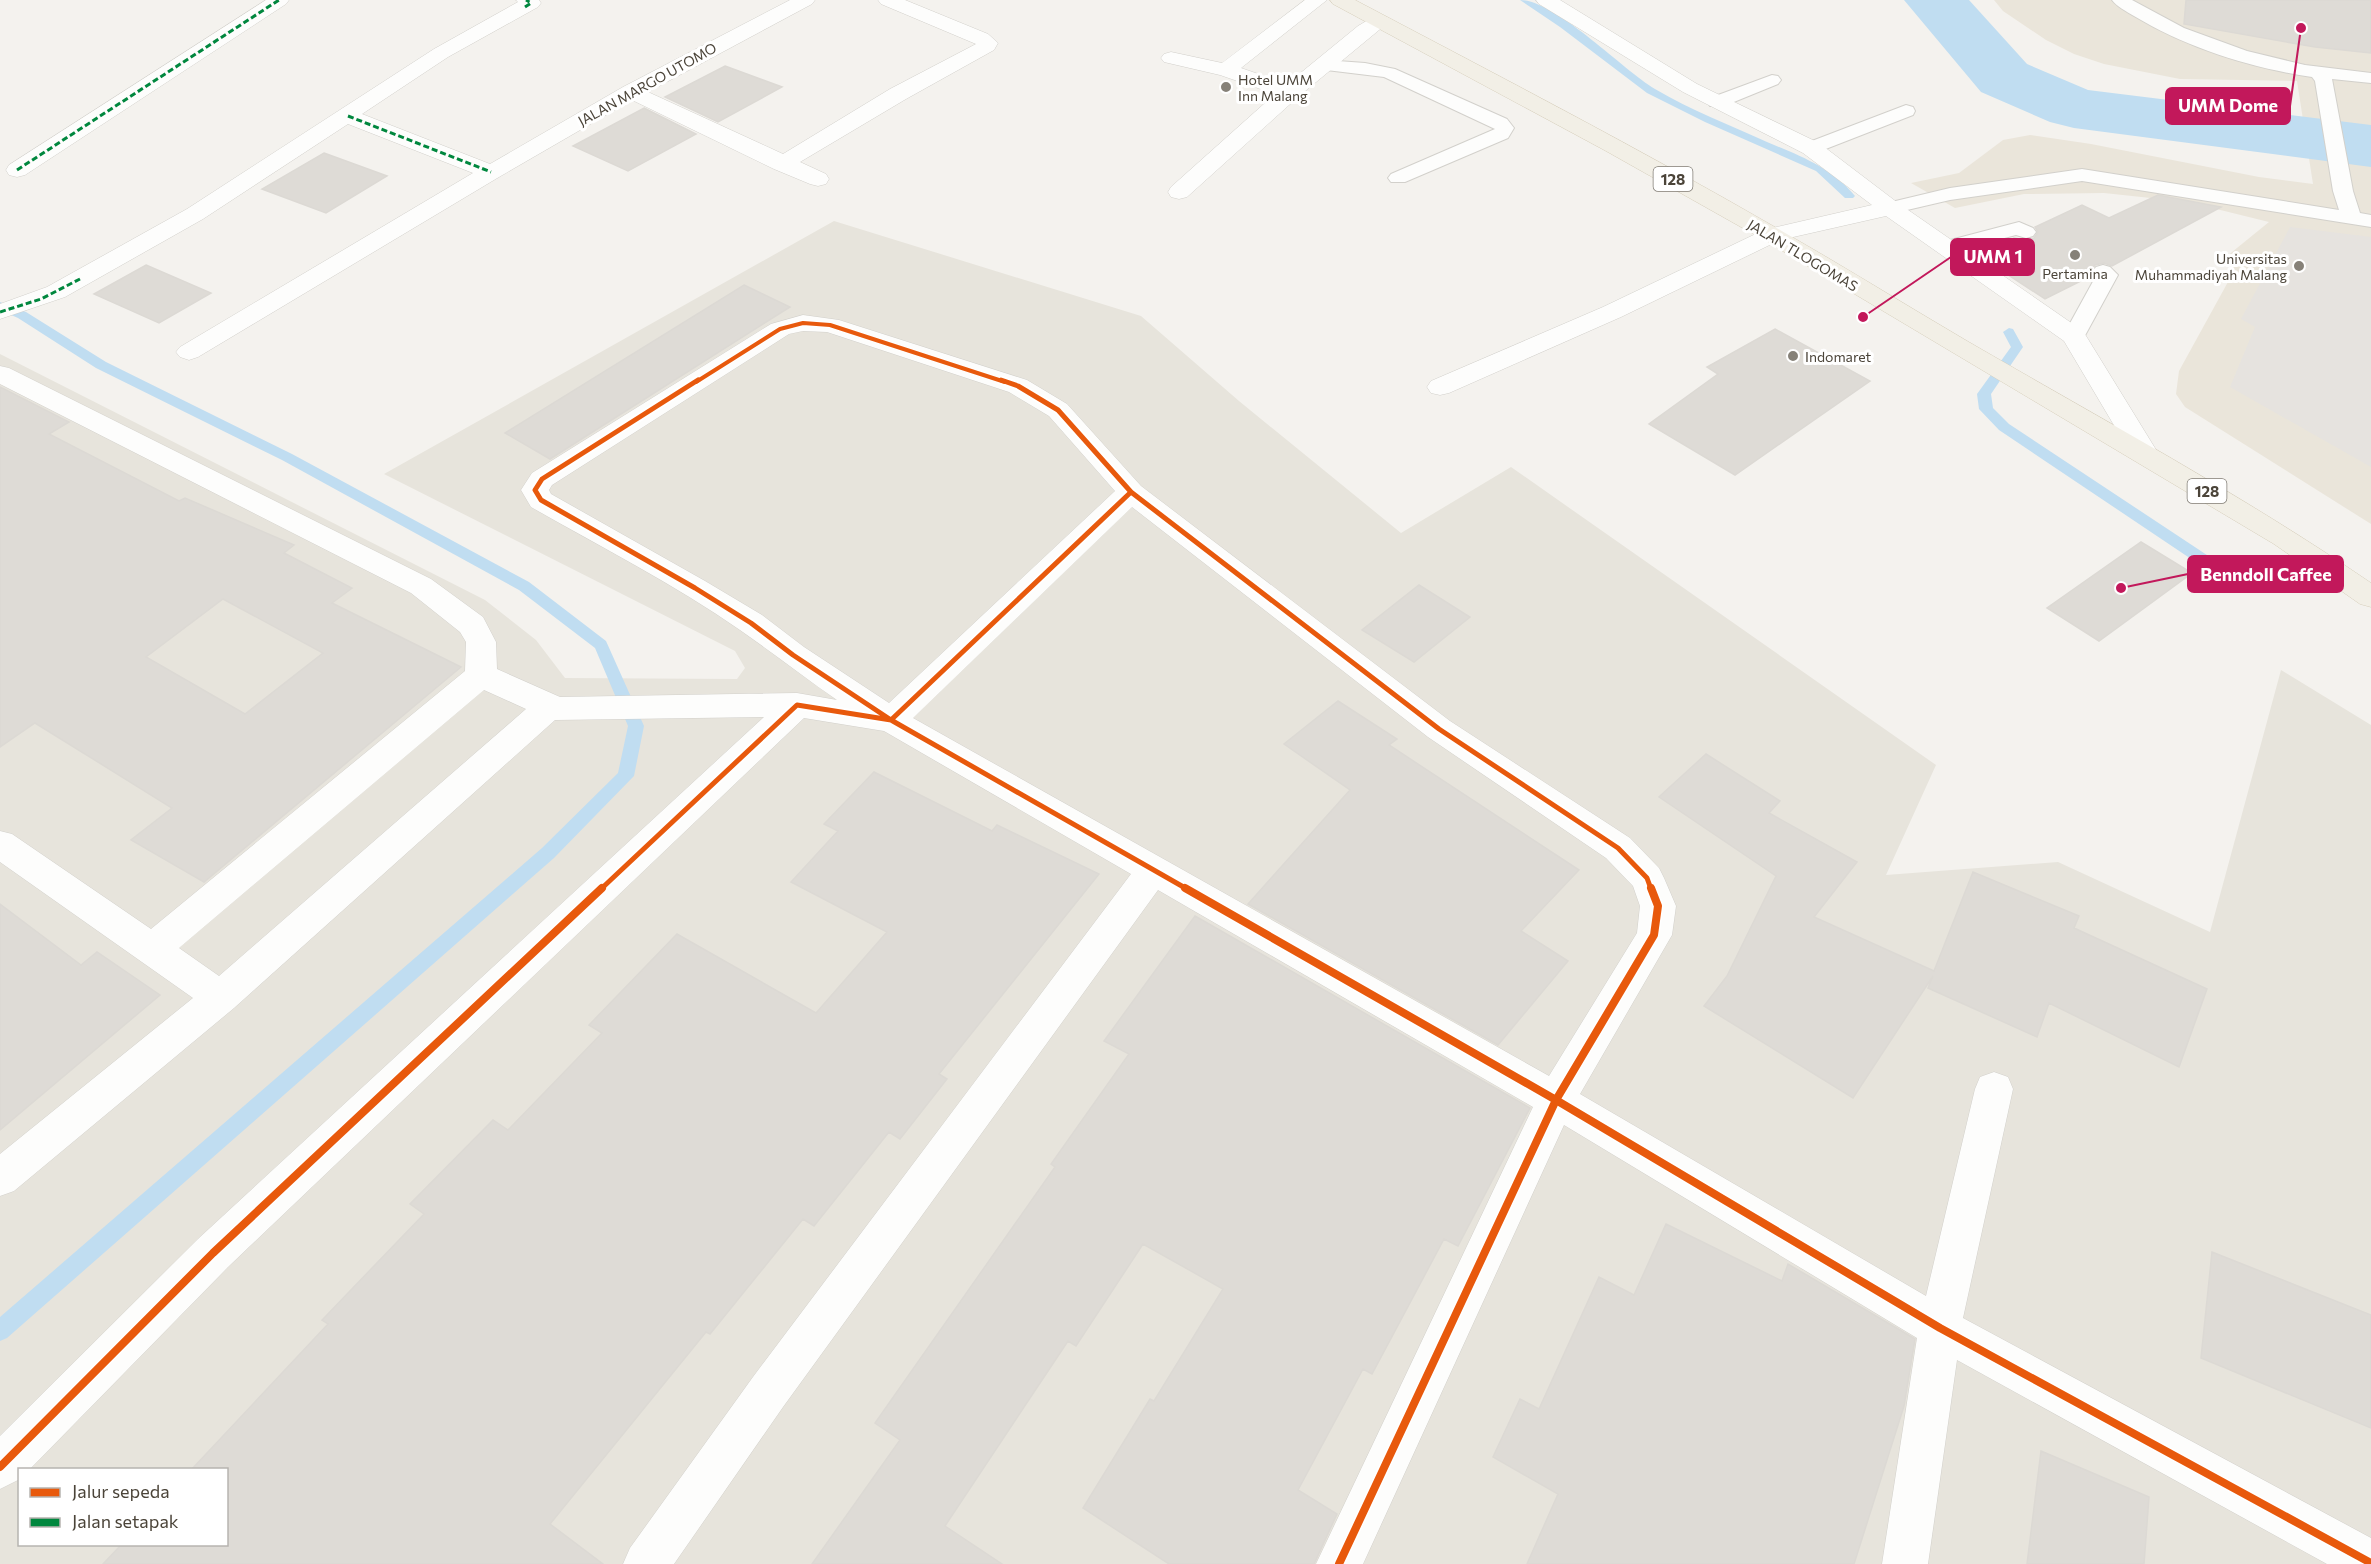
<svg xmlns="http://www.w3.org/2000/svg" width="2371" height="1564" font-family="Commissioner,sans-serif">
  <style>
    .residential { fill: #e7e4dc; fill-rule: evenodd }
    .education { fill: #eae5da }
    .parking { fill: #e6e3df }
    .lines { fill: none; stroke-linecap: round; stroke-linejoin: round }
    .stream { fill: #c0ddf1; fill-rule: evenodd }
    .river { fill: #c0ddf1; fill-rule: evenodd }
    .building { fill: #dedbd6; stroke: #dcd9d4; stroke-width: 1.5; fill-rule: evenodd }
    .service-casing { stroke: #d2d0cb; stroke-width: 2 }
    .minor-casing { stroke: #d2d0cb; stroke-width: 1 }
    .primary-casing { stroke: #d6cebb; stroke-width: 1 }
    .service { fill: #fdfdfc; fill-rule: evenodd }
    .minor { fill: #fdfdfc; fill-rule: evenodd }
    .primary { fill: #f2efe6; fill-rule: evenodd }
    .quiet { stroke: #00873e; stroke-width: 3; stroke-dasharray: 6 3; stroke-linecap: butt }
    .cycleway-far2-casing { stroke: #fff; stroke-width: 6 }
    .cycleway-far1-casing { stroke: #fff; stroke-width: 9 }
    .cycleway-casing { stroke: #fff; stroke-width: 11 }
    .cycleway-far2 { stroke: #e8590c; stroke-width: 4 }
    .cycleway-far1 { stroke: #e8590c; stroke-width: 5 }
    .cycleway { stroke: #e8590c; stroke-width: 8 }
    .poi-dot { fill: #868178; stroke: #fff; stroke-width: 2 }
    .labels { text-anchor: middle; dominant-baseline: central; stroke-width: 6; stroke-linejoin: round; paint-order: stroke }
    .far-poi-label { font-size: 14px; fill: #4b4439; stroke: #fff; text-anchor: start }
    .far-street-label { font-size: 14px; fill: #4b4439; stroke: #fff }
    .shield { fill: #fff; stroke: #817c74; stroke-width: 1.5 }
    .shield-label { font-size: 15px; font-weight: bold; fill: #4b4439 }
    .leader { fill: none; stroke: #c2185b; stroke-width: 2 }
    .callout-dot { fill: #c2185b; stroke: #fff; stroke-width: 2 }
    .callout { fill: #c2185b; stroke: #c2185b; stroke-width: 2 }
    .callout-label { font-size: 18px; text-anchor: middle; font-weight: bold; fill: #fff }
  </style>
  <rect width="100%" height="100%" fill="#f4f2ee"/>
  <path class="residential" d="M834,221L1141,316L1239,401L1401,533L1511,467L1936,765L1886,875L2058,862L2210,932L2281,670L2371,725V1564H0V354L485,600L536,640L565,678L737,679L745,668L735,651L384,474ZM20,1470H226V1544H20Z"/>
  <path class="education" d="M1994,0H2371V524L2185,407L2176,394L2179,371L2234,271L2221,261L2269,222L2188,202L2104,193L2024,194L1955,208L1911,183L1959,173L2003,140L2030,135L2091,144L2259,177L2313,184L2297,81L2180,79L2104,64L2074,54L2046,40L2003,11Z"/>
  <path class="parking" d="M2290,227L2371,237V467L2230,387L2255,327L2241,319Z"/>
  <g class="lines">
    <path class="stream" d="M1520,0C1555,0 1622,69 1655,89C1690,110 1730,125 1767,142C1800,156 1831,167 1855,196L1853,198H1845L1816,171L1705,122L1647,93L1560,27Z
      M0,302L26,312L106,362L292,454L529,582L606,641L644,726L634,776L554,858L7,1338L0,1341V1317L542,848L618,773L628,726L595,648L519,590L282,460L96,368L18,318L0,310Z
      M2009,328L2013,329L2023,347L1991,394L1993,408L2009,424L2219,563L2221,567L2219,571H2209L1999,430L1979,409L1977,394L2011,347L2003,332Z"/>
    <path class="river" d="M1904,0H1969L2027,64L2088,90L2371,125V167L2074,128L2050,122L1981,92Z"/>
  </g>
  <path class="building" d="M2186,0H2371V53L2315,47L2184,24Z
    M725,66L782,87L718,122L665,97Z
    M644,108L696,134L628,171L573,146Z
    M324,153L387,176L326,213L262,189Z
    M2158,195L2221,207L2112,266L2104,263L2095,265L2091,271L2093,275L2045,299L1978,255L2014,238L2025,240L2034,238L2038,232L2035,227L2082,205L2109,218Z
    M146,265L211,293L159,323L94,294Z
    M744,285L790,307L550,459L505,433Z
    M1775,329L1870,381L1735,475L1649,424L1718,374L1707,367Z
    M0,387L69,422L49,434L179,501L185,498L294,545L284,553L352,588L332,603L461,667L204,882L131,840L172,808L35,723L0,747ZM223,599L323,653L245,714L146,657Z
    M2141,542L2192,573L2099,641L2047,608Z
    M1419,585L1470,617L1414,662L1362,630Z
    M1338,701L1397,739L1389,745L1579,870L1521,931L1568,961L1498,1045L1248,904L1350,790L1284,744Z
    M1706,754L1780,801L1769,813L1857,862L1814,917L1934,971L1973,872L2079,916L2074,928L2207,989L2179,1067L2049,1003L2037,1037L1928,988L1933,976L1853,1098L1704,1006L1727,976L1776,876L1659,797Z
    M874,772L992,831L997,825L1099,874L939,1074L947,1079L900,1139L889,1132L814,1226L803,1219L710,1334L706,1332L550,1524L603,1564H103L121,1545H226V1470H191L328,1324L322,1320L424,1214L410,1204L493,1120L508,1130L602,1033L589,1025L677,934L816,1013L887,932L791,882L838,831L824,824Z
    M0,904L81,965L97,952L160,995L0,1130Z
    M1195,916L1530,1108L1458,1246L1444,1239L1372,1374L1363,1369L1298,1490L1337,1514L1314,1564H1169L1083,1508L1150,1399L1154,1401L1223,1289L1143,1244L1076,1346L1068,1341L945,1526L1002,1564H812L900,1440L875,1423L1055,1167L1051,1164L1129,1054L1104,1041Z
    M1666,1224L1782,1281L1788,1264L1915,1339L1904,1406L1854,1564H1527L1558,1494L1493,1457L1520,1399L1539,1409L1599,1277L1634,1295Z
    M2212,1252L2371,1315V1428L2201,1358Z
    M2041,1451L2149,1497L2144,1564H2027Z"/>
  <g class="lines">
    <g class="service-casing">
      <path id="service" d="M2112,0H2132L2184,28L2247,51L2305,65L2371,73V83L2332,79L2353,191L2360,213L2371,215V227L2082,181L1950,200L1890,214L1883,212L1880,208L1883,204L1950,188L2082,169L2339,210L2333,191L2315,81L2312,77C2251,68 2187,48 2134,16C2126,11 2117,7 2112,0Z
        M1324,60L1365,63L1395,69L1507,119L1514,128L1508,138L1405,182H1391L1388,178L1391,174L1495,129L1384,77L1318,69L1315,65L1318,61Z
        M1772,75L1778,76L1781,80L1778,84L1724,106H1710L1708,102L1710,98Z
        M1906,105L1913,107L1915,111L1913,115L1818,152H1804L1801,148L1804,144Z
        M2019,222L2033,228L2036,232L2033,236L2026,238L2016,235L1946,253L1939,251L1936,247L1939,243Z
        M2103,265L2110,267L2118,275L2082,341L2074,343L2066,341L2063,336L2096,276L2093,271L2096,267Z"/>
    </g>
    <g class="minor-casing">
      <path id="minor" d="M266,0H289L286,4L25,175L17,177L9,175L6,170L9,165Z
        M516,0H539L541,3L538,7L448,57L362,114L490,164L623,87L790,0H815L812,4L648,92L783,154L890,89L976,44L881,4L878,0H905L988,34L998,43L994,50L906,99L800,162L826,174L829,179L826,184L818,186L810,184L774,169L632,100L499,177L198,357L189,360L180,357L176,352L180,347L473,173L348,124L203,219L65,297L0,319V304L47,287L187,209L434,49L518,2Z
        M1305,0H1327L1241,68L1287,84L1358,26L1373,17H1387L1390,21L1298,97L1187,197L1179,199L1171,197L1168,192L1171,187L1275,94L1220,75L1164,62L1161,58L1164,54L1171,52L1222,63Z
        M1536,0H1560L1697,84L1819,143L1898,203L2083,331L2158,453L2154,459L2144,462L2134,459L2064,341L1886,216L1780,240L1621,317L1449,393L1440,395L1431,393L1427,387L1431,381L1603,307L1764,230L1872,205L1803,153L1683,92L1539,4Z
        M803,315L839,320L1027,380L1067,404L1141,486L1450,721L1630,838L1659,868L1664,878L1676,906L1672,935L1580,1094L1926,1296L1975,1089L1980,1077L1994,1072L2008,1077L2013,1089L1963,1318L2371,1538V1564H2327L1957,1360L1928,1564H1882L1917,1338L1564,1125L1363,1564H1316L1533,1107L1158,890L783,1407L674,1564H623L630,1548L753,1377L1131,874L884,731L804,718L228,1267L29,1470H20V1479L0,1489V1436L198,1239L764,717L555,720L234,1008L14,1191L0,1196V1154L193,998L0,862V831L12,834L151,929L465,671L466,642L460,632L411,593L0,384V366L9,368L431,579L483,617L496,642L497,669L560,697L797,693L837,700C804,677 773,653 740,630C674,584 601,547 531,507L521,490L532,473L771,324ZM803,331L827,332L1009,392L1049,416L1115,491L889,703L804,647L762,615L705,581L551,494L549,490L552,485L789,334ZM1132,507L1428,737L1606,858L1633,886L1640,906L1637,933L1549,1076L913,718ZM484,690L526,709L219,976L179,948Z"/>
    </g>
    <g class="primary-casing">
      <path id="primary" d="M1330,0H1355C1497,75 1640,149 1780,230C1843,266 1904,304 1967,341C2103,420 2241,494 2371,583V607L2360,604L2274,544L1764,240L1606,151L1333,4Z"/>
    </g>
    <use href="#service" class="service"/>
    <use href="#minor" class="minor"/>
    <use href="#primary" class="primary"/>
    <path class="quiet" d="M525,7L531,3L526,0
      M348,116L491,172
      M17,170L279,0
      M0,312L41,299L80,279"/>
    <g class="cycleway-far2-casing">
      <path id="cycleway-far2" d="M696,382L780,329L803,323L830,325L1005,382"/>
    </g>
    <g class="cycleway-far1-casing">
      <path id="cycleway-far1" d="M698,380L542,479L535,490L541,500L695,588L751,623L793,655L891,720L1131,492
        M1001,380L1018,386L1058,410L1131,492
        M1131,492L1439,729L1618,848L1647,878L1651,889
        M601,889L797,705L891,720L1187,889"/>
    </g>
    <g class="cycleway-casing">
      <path id="cycleway" d="M1185,888L1556,1100L1940,1328L2371,1563
        M0,1467L213,1253L602,888
        M1339,1564L1556,1100L1654,935L1658,906L1651,888"/>
    </g>
    <use href="#cycleway-far2" class="cycleway-far2"/>
    <use href="#cycleway-far1" class="cycleway-far1"/>
    <use href="#cycleway" class="cycleway"/>
  </g>
  <g class="poi-dot">
    <circle cx="1226" cy="87" r="6"/>
    <circle cx="2075" cy="255" r="6"/>
    <circle cx="2299" cy="266" r="6"/>
    <circle cx="1793" cy="356" r="6"/>
  </g>
  <g class="labels">
    <g class="far-poi-label">
      <text x="1238" y="79">Hotel UMM<tspan x="1238" dy="16">Inn Malang</tspan></text>
      <text x="2287" y="258" text-anchor="end">Universitas<tspan x="2287" dy="16">Muhammadiyah Malang</tspan></text>
      <text x="2075" y="273" text-anchor="middle">Pertamina</text>
      <text x="1805" y="356">Indomaret</text>
    </g>
    <g class="far-street-label">
      <text transform="translate(647 84) rotate(-29)">JALAN MARGO UTOMO</text>
      <text transform="translate(1803 255) rotate(31)">JALAN TLOGOMAS</text>
    </g>
    <g class="shield">
      <rect x="1653.5" y="167" width="39" height="24" rx="4.5"/>
      <rect x="2187.5" y="479" width="39" height="24" rx="4.5"/>
    </g>
    <g class="shield-label">
      <text x="1673" y="179">128</text>
      <text x="2207" y="491">128</text>
    </g>
  </g>
  <path class="leader" d="M2301 28L2290 106M1863 317L1951 257M2121 588L2188 574"/>
  <g class="callout-dot">
    <circle cx="2301" cy="28" r="6"/>
    <circle cx="1863" cy="317" r="6"/>
    <circle cx="2121" cy="588" r="6"/>
  </g>
  <g class="callout">
    <rect x="2166" y="88" width="124" height="36" rx="6"/>
    <rect x="1951" y="239" width="83" height="36" rx="6"/>
    <rect x="2188" y="556" width="155" height="36" rx="6"/>
  </g>
  <g class="callout-label">
    <text x="2228" y="112">UMM Dome</text>
    <text x="1993" y="263">UMM 1</text>
    <text x="2266" y="581">Benndoll Caffee</text>
  </g>
  <rect x="18" y="1468" width="210" height="78" fill="#ffffff" stroke="#b7b4b0" stroke-width="1.5"/>
  <rect x="30" y="1488" width="30" height="9" fill="#e8590c" stroke="#b7b4b0" stroke-width="1.5"/>
  <text x="72" y="1498" font-size="18" fill="#4b4439">Jalur sepeda</text>
  <rect x="30" y="1518" width="30" height="9" fill="#00873e" stroke="#b7b4b0" stroke-width="1.5"/>
  <text x="72" y="1528" font-size="18" fill="#4b4439">Jalan setapak</text>
</svg>
